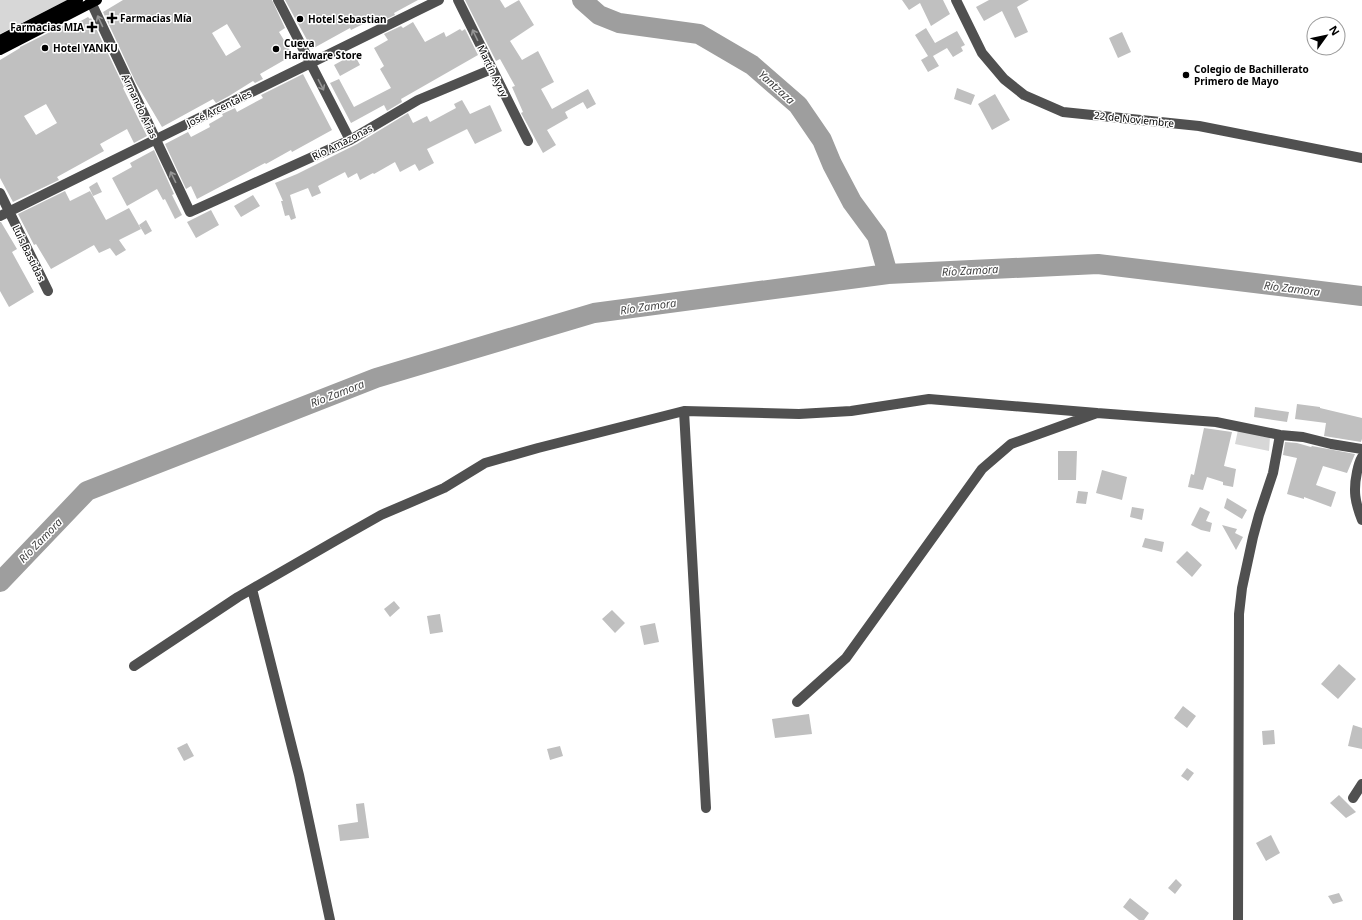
<svg xmlns="http://www.w3.org/2000/svg" width="1362" height="920" font-family="'Noto Sans',sans-serif">
  <style>
    .green { fill: #d7d7d7 }
    .lines { fill: none; stroke-linecap: round; stroke-linejoin: round }
    .river { stroke: #9e9e9e; stroke-width: 20 }
    .building { fill: #c0c0c0; fill-rule: evenodd }
    .minor { stroke: #505050; stroke-width: 10 }
    .major { stroke: #000; stroke-width: 10 }
    .oneway { stroke: #969696 }
    .poi-dot { fill: #000; stroke: #fff; stroke-width: 1.5 }
    .labels { text-anchor: middle; dominant-baseline: central; stroke-width: 3; stroke-linejoin: round; paint-order: stroke }
    .poi-label { font-size: 10px; font-weight: bold; fill: #000; stroke: #fff; text-anchor: start }
    .street-label { font-size: 10px; fill: #000; stroke: #fff }
    .water-label { font-size: 11px; font-style: italic; fill: #3f3f3f; stroke: #fff }
  </style>
  <rect width="100%" height="100%" fill="#fff"/>
  <path class="green" d="M0,0H67L0,34Z
    M1238,430L1270,437L1269,451L1235,444Z"/>
  <g class="lines">
    <path class="river" d="M582,0L599,15L619,23L699,34L752,65L798,105L822,140L832,164L852,202L877,236L888,274
      M0,582L87,491L376,378L594,313L888,274L1098,264L1362,296"/>
  </g>
  <path class="building" d="M123,0H272L285,28L279,32L293,55L260,74L263,79L255,83L253,81L229,96L216,103L213,99L162,127L136,83L103,12ZM227,24L241,47L226,56L212,33Z
    M285,0H418L394,13L395,15L378,23L375,18L351,30L350,28L312,49Z
    M465,0H500L505,8L519,0L534,25L510,41L522,60L538,51L554,82L541,89L552,109L588,89L596,104L587,109L583,102L565,112L568,118L547,130L556,145L543,153L521,113L523,112L512,87L515,86L500,59L496,61Z
    M902,0H943L950,14L931,26L920,3L909,10Z
    M989,0H1029L1017,7L1028,32L1015,38L1002,11L984,21L976,7Z
    M88,17L90,19L91,18L124,87L123,88L147,136L134,143L127,129L100,144L104,151L57,177L59,180L13,202L0,178V60L20,48V47L66,24L68,28ZM46,104L57,123L36,135L24,116Z
    M413,22L425,42L444,32L446,37L460,29L462,31L465,29L478,55L401,99L402,102L387,111L384,105L351,123L330,83L339,79L354,107L391,88L380,69L384,66L374,48L388,40L384,34L401,26L403,28Z
    M926,28L935,43L957,31L965,45L961,47L963,51L953,57L947,48L933,56L939,66L928,72L921,60L928,56L915,35Z
    M1122,32L1131,52L1118,58L1109,38Z
    M354,54L360,65L340,76L334,65Z
    M303,74L332,130L292,152L291,150L266,164L265,163L197,199L191,186L186,189L165,144L188,132L191,137L210,127L209,124L223,116L222,114L235,108L237,112L263,98L261,95Z
    M957,88L975,95L971,105L954,99Z
    M995,94L1010,120L992,130L978,104Z
    M462,100L470,114L490,105L502,131L475,144L467,129L427,149L434,163L419,171L415,164L400,172L395,162L374,174L373,173L360,180L357,173L348,178L345,172L318,186L321,193L312,197L308,188L290,195L296,218L291,220L289,215L285,216L281,201H283L275,183L297,174L357,144L408,113L413,123L427,116L430,122L456,108L454,104Z
    M154,150L174,194L172,195L182,215L175,219L165,199L163,200L157,189L127,206L112,178L132,167L130,163Z
    M97,182L102,192L93,196L89,187Z
    M65,191L70,201L90,191L106,220L129,208L141,229L119,240L126,250L116,256L110,248L99,253L94,245L51,269L36,244L34,245L18,214Z
    M253,195L260,206L241,217L234,206Z
    M211,210L219,225L196,238L187,222Z
    M146,220L152,231L145,235L139,225Z
    M0,222H1L17,249L12,252L34,292L9,307L0,291Z
    M1297,404L1320,407V408L1362,418V439L1361,442L1324,436L1326,423L1295,419Z
    M1255,407L1289,412L1287,422L1254,417Z
    M1204,428L1232,432L1224,466L1236,469L1233,487L1223,485V482L1207,477L1203,490L1188,487L1191,474L1194,475Z
    M1285,442L1297,443L1311,447L1312,446L1355,454L1347,473L1323,466L1316,485L1336,492L1331,507L1304,497V499L1287,494L1297,458L1283,455Z
    M1058,451H1077L1076,480H1058Z
    M1102,470L1127,477L1122,500L1096,493Z
    M1078,491L1088,492L1086,504L1076,503Z
    M1227,498L1247,510L1242,519L1224,508Z
    M1132,507L1144,509L1142,520L1130,517Z
    M1200,507L1210,512L1206,521L1212,523L1210,532L1201,530L1191,525Z
    M1222,525L1237,529L1235,533L1243,537L1236,550Z
    M1145,538L1164,542L1162,552L1142,547Z
    M1187,551L1202,565L1192,577L1176,562Z
    M394,601L400,608L390,617L384,609Z
    M612,610L625,623L615,633L602,619Z
    M440,614L443,632L430,634L427,616Z
    M655,623L659,642L644,645L640,626Z
    M1339,664L1356,679L1338,699L1321,684Z
    M1183,706L1196,716L1187,728L1174,718Z
    M809,714L812,734L775,738L772,719Z
    M1353,725L1362,728V749L1348,746Z
    M1274,730L1275,744L1263,745L1262,731Z
    M187,743L194,756L184,761L177,748Z
    M560,746L563,756L550,760L547,749Z
    M1187,768L1194,773L1188,781L1181,776Z
    M1339,795L1356,812L1346,818L1330,803Z
    M364,803L369,838L340,841L338,825L358,822L356,804Z
    M1271,835L1280,853L1266,861L1256,843Z
    M1176,879L1182,885L1175,894L1168,888Z
    M1339,893L1343,901L1333,904L1328,896Z
    M1130,898L1149,913L1144,920H1139L1123,907Z"/>
  <g class="lines">
    <path class="minor" d="M90,0L190,212L350,140L418,100L492,69
      M278,0L350,140
      M458,0L528,141
      M956,0L982,53L1004,79L1024,95L1063,112L1199,126L1362,158
      M0,193L48,291
      M0,216L439,0
      M1362,457C1359,462 1358,467 1357,472C1353,491 1355,502 1362,520
      M252,589L299,775L330,920
      M134,666L238,597L335,541L381,515L444,488L485,463L538,448L684,411
      M797,702L846,658L982,469L1011,444L1097,413L1216,422L1280,435L1303,437L1331,444L1362,449
      M1353,798L1362,784
      M706,808L684,411L799,414L851,411L929,399L1097,413
      M1238,920L1239,614L1242,588L1253,537L1259,515L1273,473L1280,435"/>
    <path class="major" d="M0,40L78,0
      M0,50L97,0"/>
  </g>
  <defs><path id="oneway-shaft" d="M-6 0H5M1.5-3L5.5 0L1.5 3" fill="none" stroke-width="1.6" stroke-linecap="round" stroke-linejoin="round"/></defs>
  <g class="oneway">
    <use href="#oneway-shaft" transform="translate(100 21) rotate(-115)"/>
    <use href="#oneway-shaft" transform="translate(475 35) rotate(-116)"/>
    <use href="#oneway-shaft" transform="translate(321 85) rotate(63)"/>
    <use href="#oneway-shaft" transform="translate(173 177) rotate(-116)"/>
  </g>
  <g class="poi-dot">
    <path d="M110 12h4v4h4v4h-4v4h-4v-4h-4v-4h4z"/>
    <circle cx="300" cy="19" r="4"/>
    <path d="M90 21h4v4h4v4h-4v4h-4v-4h-4v-4h4z"/>
    <circle cx="45" cy="48" r="4"/>
    <circle cx="276" cy="49" r="4"/>
    <circle cx="1186" cy="75" r="4"/>
  </g>
  <g class="labels">
    <g class="poi-label">
      <text x="120" y="18">Farmacias Mía</text>
      <text x="308" y="19">Hotel Sebastian</text>
      <text x="84" y="27" text-anchor="end">Farmacias MIA</text>
      <text x="284" y="43">Cueva<tspan x="284" dy="12">Hardware Store</tspan></text>
      <text x="53" y="48">Hotel YANKU</text>
      <text x="1194" y="69">Colegio de Bachillerato<tspan x="1194" dy="12">Primero de Mayo</tspan></text>
    </g>
    <g class="street-label">
      <text transform="translate(493 71) rotate(64)">Martín Ayuy</text>
      <text transform="translate(140 106) rotate(65)">Armando Arias</text>
      <text transform="translate(219 108) rotate(-26)">José Arcentales</text>
      <text transform="translate(1134 119) rotate(6)">22 de Noviembre</text>
      <text transform="translate(342 142) rotate(-27)">Río Amazonas</text>
      <text transform="translate(29 253) rotate(64)">Luis Bastidas</text>
    </g>
    <g class="water-label">
      <text transform="translate(777 87) rotate(42)">Yantzaza</text>
      <text transform="translate(970 270) rotate(-3)">Río Zamora</text>
      <text transform="translate(1292 288) rotate(7)">Río Zamora</text>
      <text transform="translate(648 306) rotate(-8)">Río Zamora</text>
      <text transform="translate(337 393) rotate(-21)">Río Zamora</text>
      <text transform="translate(40 540) rotate(-46)">Río Zamora</text>
    </g>
  </g>
  <g transform="translate(1326 36) rotate(57)"><circle r="19" fill="#ffffff" stroke="#999999"/>
  <path d="M0-3L7 15L0 10L-7 15Z" fill="#000000"/>
  <text y="-6" font-size="11" font-weight="bold" text-anchor="middle" fill="#000000">N</text>
  </g>
</svg>
